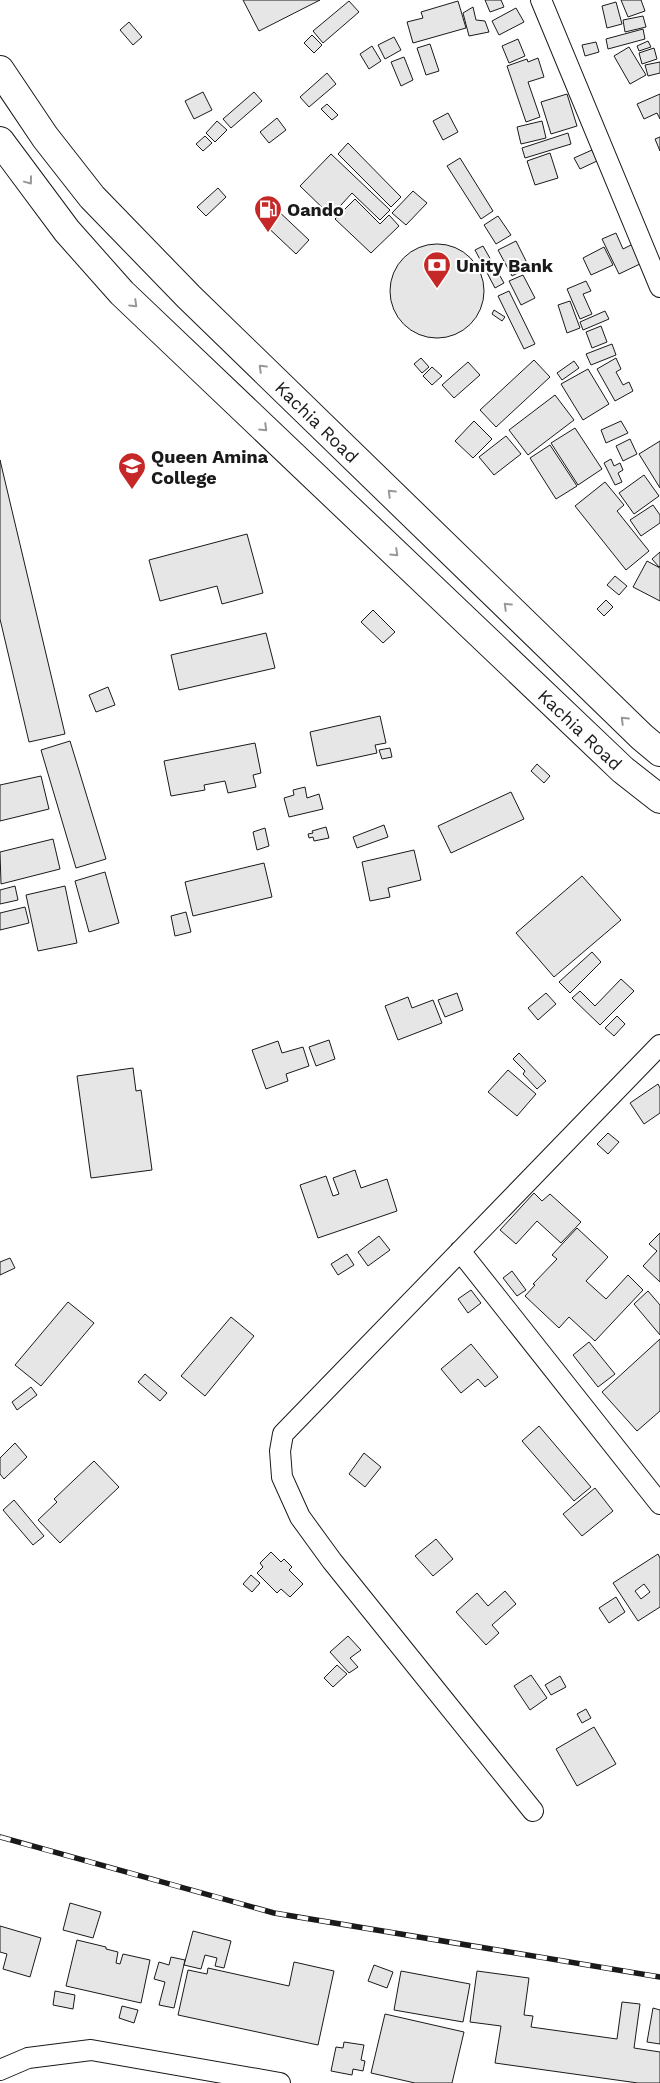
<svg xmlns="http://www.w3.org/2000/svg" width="660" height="2083" font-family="'Work Sans',sans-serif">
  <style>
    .building { fill: #e6e6e6; stroke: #1a1a1a; fill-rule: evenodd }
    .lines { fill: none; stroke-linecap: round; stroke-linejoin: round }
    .minor-casing { stroke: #1a1a1a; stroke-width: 22 }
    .primary-casing { stroke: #1a1a1a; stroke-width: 30 }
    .minor { stroke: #fff; stroke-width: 20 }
    .primary { stroke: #fff; stroke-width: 28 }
    .rail-casing { stroke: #1a1a1a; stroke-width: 5.5 }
    .rail { stroke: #fff; stroke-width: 4; stroke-dasharray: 11; stroke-linecap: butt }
    .oneway { stroke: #989898 }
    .labels { text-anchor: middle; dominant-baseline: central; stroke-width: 4; stroke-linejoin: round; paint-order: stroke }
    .poi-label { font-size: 18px; font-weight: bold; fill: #1a1a1a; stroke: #fff; text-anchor: start }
    .street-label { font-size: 18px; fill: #1a1a1a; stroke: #fff }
  </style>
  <rect width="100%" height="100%" fill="#fff"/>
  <path class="building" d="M243,0H320L259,31Z
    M485,0H501L504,7L490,12Z
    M621,0H641L645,11L628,17Z
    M349,1L359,12L323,43L313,31Z
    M458,1L466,28L413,43L407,22L423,18L421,12Z
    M616,2L622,24L607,28L602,6Z
    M473,7L476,20L485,21L489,32L469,36L463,13Z
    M516,8L524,22L499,35L492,21Z
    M643,16L646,27L625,32L623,20Z
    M129,22L142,37L133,45L120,30Z
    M643,29L645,39L608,49L606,39Z
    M312,35L322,45L314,53L304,43Z
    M394,37L401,50L385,59L378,45Z
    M518,39L525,56L509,63L502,46Z
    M648,41L651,47L639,51L637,46Z
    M596,42L599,52L585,56L582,45Z
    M430,44L439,71L426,75L417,48Z
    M372,46L381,61L369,69L360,54Z
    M629,47L646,75L630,84L614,56Z
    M654,48L657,59L642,64L639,53Z
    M404,57L413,80L401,86L391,62Z
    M538,58L544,77L528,82L540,117L526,122L507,66L527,59L528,62Z
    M660,62V73L648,76L645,65Z
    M327,73L336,84L309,107L300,97Z
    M203,92L212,110L194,119L185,101Z
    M254,92L262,101L231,128L223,119Z
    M567,94L577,126L551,134L541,102Z
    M660,94V119L657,113L644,119L637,104Z
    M327,104L338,115L332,120L321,109Z
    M448,113L458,132L443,140L433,121Z
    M277,118L286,130L269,143L260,132Z
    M217,121L227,130L215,142L206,133Z
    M542,121L546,138L521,144L517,127Z
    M568,133L571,144L525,158L522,148Z
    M205,136L212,143L203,151L196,144Z
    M660,137V151L655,139Z
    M348,143L401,197L391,207L338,154Z
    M592,150L597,161L580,169L574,158Z
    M550,153L558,178L535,185L527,161Z
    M331,154L390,210L380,220L352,193L331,216L300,186Z
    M460,158L493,211L481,219L447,166Z
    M218,188L226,197L206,216L197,207Z
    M413,191L427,203L406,225L392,213Z
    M355,199L380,224L389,215L399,226L371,253L335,219Z
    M274,207L309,240L296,254L261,221Z
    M498,216L511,235L496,244L484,225Z
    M616,233L623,249L633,244L642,263L619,274L602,239Z
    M516,241L529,267L512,276L498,250Z
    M390 291a47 47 0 1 1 94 0a47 47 0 1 1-94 0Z
    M483,246L504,283L495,288L475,250Z
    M604,247L613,265L591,275L583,258Z
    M523,275L535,298L521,305L509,281Z
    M586,281L591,291L583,294L592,314L580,319L567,289Z
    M509,291L535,344L524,349L498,296Z
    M570,301L580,328L567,333L558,305Z
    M494,310L505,317L502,321L492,314Z
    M605,311L609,319L583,330L580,322Z
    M601,326L607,342L592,348L586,332Z
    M612,344L616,355L591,365L586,354Z
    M421,358L429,367L422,373L414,364Z
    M616,358L621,369L616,372L623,385L629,382L633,391L615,401L597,369Z
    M534,360L550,377L496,427L480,410Z
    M574,361L579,368L562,380L557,373Z
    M468,362L480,375L454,398L442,385Z
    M432,367L442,376L432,385L423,376Z
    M588,369L609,404L583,420L561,384Z
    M555,395L574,420L528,455L509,430Z
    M474,421L492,439L473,458L455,441Z
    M621,421L628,433L606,443L601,430Z
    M575,428L602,469L578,485L551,443Z
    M506,436L521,454L494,475L479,457Z
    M630,439L637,454L623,461L616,446Z
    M660,441V488L639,454Z
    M550,445L577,486L556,499L530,458Z
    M611,459L614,466L620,463L623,470L618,473L622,482L615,485L604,463Z
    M0,460L65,734L29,742L0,619Z
    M644,475L659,496L634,514L619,493Z
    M605,482L624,505L617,511L649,551L626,570L575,506Z
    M653,505L660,515V523L641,536L630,520Z
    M247,534L263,593L222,604L217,586L160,601L149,560Z
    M660,552V566L659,567L652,559Z
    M647,561L660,568V601L633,587Z
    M615,576L627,586L619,595L607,585Z
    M606,600L613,607L604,616L597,609Z
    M373,610L395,632L383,643L361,622Z
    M266,633L275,668L179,690L171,655Z
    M108,687L115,705L96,712L89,695Z
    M380,716L386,743L375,745L377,753L317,766L310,732Z
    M70,741L106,859L76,868L41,750Z
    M255,743L261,773L253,775L256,787L228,793L225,781L204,785L205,790L171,796L164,761Z
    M390,748L392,757L382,759L379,750Z
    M537,764L550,776L544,783L531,771Z
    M41,776L49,809L0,821V785Z
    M305,787L307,798L319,794L323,809L289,817L284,798L294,795L293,790Z
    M511,792L524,819L451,853L438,826Z
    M384,825L388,837L357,848L353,837Z
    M326,827L329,838L314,841L313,837L309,838L308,834L313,833L312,831Z
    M265,828L269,846L257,850L253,832Z
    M53,839L60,869L1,884L0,852Z
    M414,850L421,880L388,888L390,897L370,901L362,862Z
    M264,863L272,897L193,916L185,882Z
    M105,872L119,923L89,932L75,881Z
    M582,876L621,920L554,977L516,933Z
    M15,886L18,900L0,904V890Z
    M65,886L77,943L38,951L26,895Z
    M25,907L29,923L0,930V913Z
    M186,912L191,932L175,936L171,916Z
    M592,952L601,962L570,993L559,982Z
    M621,979L634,991L600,1025L572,998L580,991L595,1006Z
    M457,993L463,1010L445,1017L438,1000Z
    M546,993L556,1004L538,1020L528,1008Z
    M408,997L412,1008L433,1000L442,1023L398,1040L385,1006Z
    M617,1016L625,1024L614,1036L605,1028Z
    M329,1040L335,1059L316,1066L309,1047Z
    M278,1041L282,1053L303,1047L309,1066L286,1074L288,1081L266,1089L252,1050Z
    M519,1053L546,1081L537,1089L523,1074L525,1071L513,1059Z
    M133,1068L136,1091L141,1090L152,1170L91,1178L77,1076Z
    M508,1070L536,1094L517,1116L488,1092Z
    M658,1084L660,1088V1113L644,1124L630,1103Z
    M608,1133L619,1142L608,1154L597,1144Z
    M355,1170L361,1188L387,1179L397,1211L318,1238L300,1185L326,1176L333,1196L339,1194L333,1178Z
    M534,1193L542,1201L550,1194L581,1222L561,1243L537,1221L516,1244L500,1230Z
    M577,1228L608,1257L586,1281L606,1299L628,1275L643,1290L595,1341L569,1317L559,1328L525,1296L535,1285L533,1284L557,1259L552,1255Z
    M660,1233V1282L643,1266L657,1251L649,1244Z
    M379,1236L390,1250L368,1266L358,1252Z
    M347,1254L354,1265L338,1275L331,1264Z
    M10,1258L15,1268L0,1275V1262Z
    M512,1271L526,1290L517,1296L503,1278Z
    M471,1290L481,1303L468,1313L458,1299Z
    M648,1291L660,1305V1335L634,1304Z
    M68,1302L94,1323L41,1386L15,1365Z
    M231,1317L254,1336L205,1396L181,1376Z
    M660,1339V1411L637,1431L602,1392Z
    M589,1342L615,1374L598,1387L573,1355Z
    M471,1344L498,1377L485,1387L478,1379L461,1393L441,1369Z
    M145,1374L167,1393L160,1401L138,1382Z
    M31,1387L37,1395L17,1410L12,1402Z
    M539,1426L591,1487L574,1501L522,1441Z
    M15,1443L27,1457L4,1479L0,1474V1458Z
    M364,1453L381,1467L365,1487L349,1474Z
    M94,1461L119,1487L60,1543L38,1520L57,1502L54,1499Z
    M595,1488L613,1511L582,1536L563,1514Z
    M14,1500L44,1536L33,1545L3,1510Z
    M436,1539L453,1559L433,1576L415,1556Z
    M271,1552L281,1562L284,1559L292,1567L289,1570L303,1584L290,1597L281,1589L277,1593L257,1573L263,1567L260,1563Z
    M658,1554L660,1558V1607L638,1621L613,1583ZM644,1584L650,1592L641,1599L635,1591Z
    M251,1575L260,1583L252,1592L243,1584Z
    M505,1591L516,1604L492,1625L499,1633L486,1645L456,1612L477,1593L488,1606Z
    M616,1597L625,1612L609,1623L599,1608Z
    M348,1636L361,1650L350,1658L358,1667L349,1673L330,1652Z
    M337,1665L347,1674L333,1687L324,1678Z
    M531,1675L547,1698L530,1710L514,1686Z
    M560,1676L566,1687L551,1695L545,1685Z
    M586,1709L591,1718L582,1723L577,1714Z
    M594,1727L616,1764L577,1786L556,1749Z
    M70,1903L101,1912L93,1938L63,1930Z
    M0,1926L41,1938L30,1977L3,1969L7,1954L0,1952Z
    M193,1931L231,1941L224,1968L215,1966L217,1958L205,1955L201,1969L184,1965Z
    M77,1940L106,1947V1949L118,1952L116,1963L120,1964L123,1954L150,1960L141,2003L66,1986Z
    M171,1957L185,1960L174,2008L159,2005L165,1982L154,1979L159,1962L169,1965Z
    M294,1962L334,1971L318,2045L178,2015L188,1970L207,1974L208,1968L289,1986Z
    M374,1965L393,1972L387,1988L368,1981Z
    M401,1971L470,1984L463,2022L394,2010Z
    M477,1971L529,1978L524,2015L533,2016L531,2027L617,2039L622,2002L640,2004L634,2048L660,2052V2083H638L495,2063L501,2026L470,2022Z
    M55,1991L75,1995L73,2009L53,2005Z
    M122,2006L138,2010L134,2023L119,2018Z
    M653,2008L660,2010V2044L647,2042Z
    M385,2014L464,2032L452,2083H415L371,2073Z
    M344,2042L364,2045L361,2060L365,2061L363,2071L353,2069L352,2075L331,2071L336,2047L343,2048Z"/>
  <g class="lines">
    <g class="minor-casing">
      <path id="minor" d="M541,0L660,287
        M460,1251L660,1504
        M533,1811L332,1561L300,1517L282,1477L280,1451L283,1434L660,1045
        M0,2070L28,2058L91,2050L280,2083"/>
    </g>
    <g class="primary-casing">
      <g id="primary">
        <path id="s1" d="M0,70L45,137L92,197L189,297L642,737L660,752"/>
        <path id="s2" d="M0,141L67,231L122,293L623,770L660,799"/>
      </g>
    </g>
    <use href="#minor" class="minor"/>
    <use href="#primary" class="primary"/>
    <g class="rail-casing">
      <path id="rail" d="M0,1837L274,1913L660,1977"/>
    </g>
    <use href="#rail" class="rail"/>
  </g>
  <defs><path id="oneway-chevron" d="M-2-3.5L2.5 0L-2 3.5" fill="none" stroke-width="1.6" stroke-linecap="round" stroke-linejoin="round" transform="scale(1.25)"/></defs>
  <g class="oneway">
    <use href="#oneway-chevron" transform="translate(29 181) rotate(53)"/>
    <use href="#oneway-chevron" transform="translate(134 304) rotate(44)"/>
    <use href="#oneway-chevron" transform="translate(262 368) rotate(-136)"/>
    <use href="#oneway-chevron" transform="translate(264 428) rotate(44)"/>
    <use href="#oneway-chevron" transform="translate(391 493) rotate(-136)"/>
    <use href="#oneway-chevron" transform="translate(395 553) rotate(44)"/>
    <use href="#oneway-chevron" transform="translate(507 606) rotate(-136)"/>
    <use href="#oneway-chevron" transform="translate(624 720) rotate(-136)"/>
  </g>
  <defs>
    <g id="fuel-pin" transform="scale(1.4375)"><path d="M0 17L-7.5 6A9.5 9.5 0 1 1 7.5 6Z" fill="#c62828" stroke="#fff"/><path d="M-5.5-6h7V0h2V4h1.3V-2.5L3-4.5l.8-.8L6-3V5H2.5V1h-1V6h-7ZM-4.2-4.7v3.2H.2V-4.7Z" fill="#fff"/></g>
    <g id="bank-pin" transform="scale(1.4375)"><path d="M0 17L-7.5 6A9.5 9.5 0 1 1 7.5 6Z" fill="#c62828" stroke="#fff"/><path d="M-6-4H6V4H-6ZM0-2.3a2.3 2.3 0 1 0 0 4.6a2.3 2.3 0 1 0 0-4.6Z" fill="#fff"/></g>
    <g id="school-pin" transform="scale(1.4375)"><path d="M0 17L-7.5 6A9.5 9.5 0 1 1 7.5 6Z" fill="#c62828" stroke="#fff"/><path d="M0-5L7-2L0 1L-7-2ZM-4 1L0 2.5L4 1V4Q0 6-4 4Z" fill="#fff"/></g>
  </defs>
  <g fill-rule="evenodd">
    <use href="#fuel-pin" x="268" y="209"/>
    <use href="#bank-pin" x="437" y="265"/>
    <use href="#school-pin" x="132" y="466"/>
  </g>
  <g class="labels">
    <g class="poi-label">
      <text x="287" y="209">Oando</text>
      <text x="456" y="265">Unity Bank</text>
      <text x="151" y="456">Queen Amina<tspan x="151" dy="21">College</tspan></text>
    </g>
    <g class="street-label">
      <text stroke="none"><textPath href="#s1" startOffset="475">Kachia Road</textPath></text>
      <text stroke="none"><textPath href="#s2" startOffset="828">Kachia Road</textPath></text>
    </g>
  </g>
</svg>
